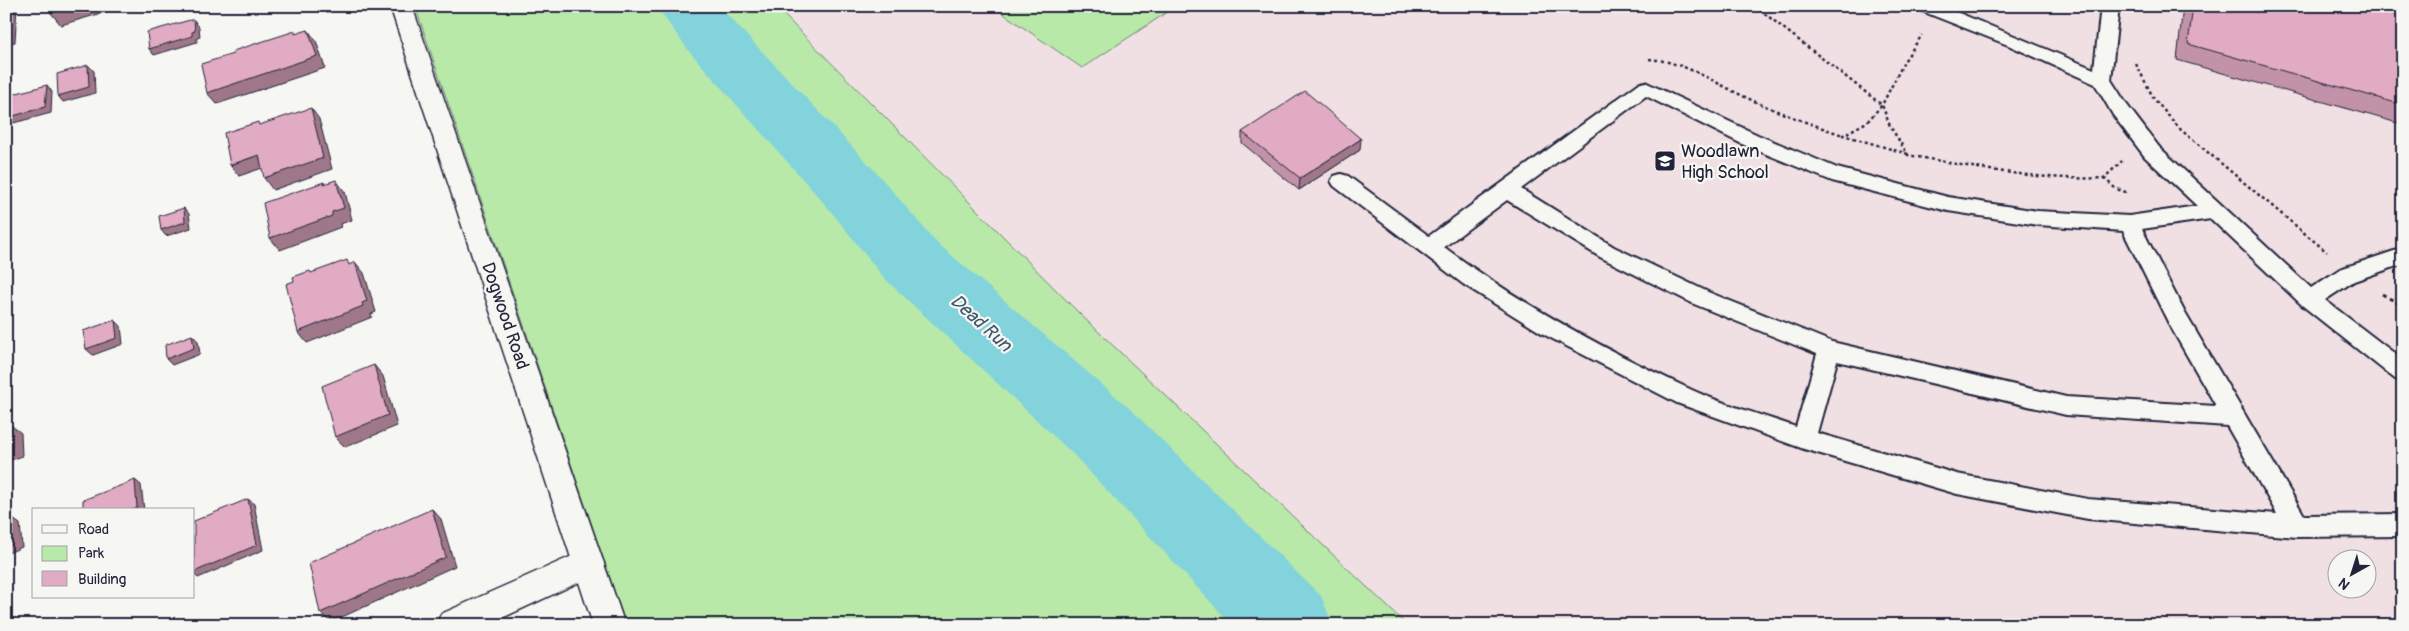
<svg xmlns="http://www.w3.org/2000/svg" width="2409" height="631" font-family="Pangolin,sans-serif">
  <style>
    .built { fill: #f0e0e4; fill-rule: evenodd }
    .green { fill: #b8e9a9; stroke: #6d8672 }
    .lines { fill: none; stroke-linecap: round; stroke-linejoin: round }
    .river { fill: #82d3db; fill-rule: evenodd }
    .lane-casing { stroke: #22223b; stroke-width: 4 }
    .street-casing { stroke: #22223b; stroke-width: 3 }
    .secondary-casing { stroke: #22223b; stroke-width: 3 }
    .path-far1 { stroke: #22223b; stroke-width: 2.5; stroke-dasharray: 3 3; stroke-linecap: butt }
    .path { stroke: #22223b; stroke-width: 3; stroke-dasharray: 4 4; stroke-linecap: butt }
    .lane { fill: #f6f6f2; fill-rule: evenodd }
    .street { fill: #f6f6f2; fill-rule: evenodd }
    .secondary { fill: #f6f6f2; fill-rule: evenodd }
    .wall { fill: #c293a8; stroke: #22223b }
    .shaded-wall { fill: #9e7888; stroke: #22223b }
    .building { fill: #e1abc3; stroke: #22223b }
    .labels { text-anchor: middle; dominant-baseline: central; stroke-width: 4.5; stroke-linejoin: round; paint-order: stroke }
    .poi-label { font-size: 18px; fill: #22223b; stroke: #f6f6f2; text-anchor: start }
    .street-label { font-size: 18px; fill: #22223b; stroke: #f6f6f2 }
    .water-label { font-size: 19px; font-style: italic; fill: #3f576b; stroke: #f6f6f2 }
  </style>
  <rect width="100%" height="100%" fill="#f6f6f2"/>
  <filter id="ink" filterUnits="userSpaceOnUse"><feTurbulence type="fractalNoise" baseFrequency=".02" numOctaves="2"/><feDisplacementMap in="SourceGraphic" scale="10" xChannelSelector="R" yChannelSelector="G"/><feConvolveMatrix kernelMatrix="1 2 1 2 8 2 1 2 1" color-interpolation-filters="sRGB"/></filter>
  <g filter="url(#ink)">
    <path class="built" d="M775,6H2403V625H1407L1082,316ZM2336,558H2366V588H2336Z"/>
    <path class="green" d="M415,6H775L1082,316L1407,625H626Z
      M992,6H1161L1169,11L1082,68Z"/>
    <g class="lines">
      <path class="river" d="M656,6H719L877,173L935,241L1128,407L1321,596L1333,625H1232L1072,453L885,279L829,209L689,51Z"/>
      <g class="lane-casing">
        <path id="lane" d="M1916,6H1942L2094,69L2101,6H2119L2111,80L2127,105L2159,147L2311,288L2340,269L2403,248V264L2354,281L2325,300L2403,360V382L2395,379L2303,306L2211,219L2142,229L2185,313L2304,515L2403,514V536L2297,537L2088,519L1957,494L1804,449L1677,403L1545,335L1463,284L1334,186L1331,181L1334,176L1341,174L1348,176L1429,236L1638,84L1645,82L1758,135L1837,168L1948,197L2038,211L2129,216L2197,206L2145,157L2113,115L2095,84L2008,45L1919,10ZM1646,96L1744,145L1832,181L1948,211L2038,225L2123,231L2169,324L2216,406L2066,397L1832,342L1708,292L1614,247L1521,189ZM1507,200L1600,257L1694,304L1817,354L1796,427C1762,415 1725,405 1692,390C1605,350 1520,304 1444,247ZM1837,361L2066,415L2227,426L2277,514L2088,499L1957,474L1817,433Z"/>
      </g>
      <g class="street-casing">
        <path id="street" d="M588,549L599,553L604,563L599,573L487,625H436L441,614Z"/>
      </g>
      <g class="secondary-casing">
        <path id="secondary" d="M390,6H412L625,625H593Z"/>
      </g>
      <path class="path-far1" d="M1755,6L1882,105L1890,126L1908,155C1972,167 2038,181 2104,178L2122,161
        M1649,59C1686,62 1713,82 1745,97C1777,112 1810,124 1843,135
        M2136,64L2154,99L2180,129L2327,252
        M1908,154L1843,135L1867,122L1882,105L1905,60L1922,35
        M2104,178L2116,189L2126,192"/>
      <path class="path" d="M2382,294L2403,306"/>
      <use href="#lane" class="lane"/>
      <use href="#street" class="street"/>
      <use href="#secondary" class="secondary"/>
    </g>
    <path class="wall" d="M2183,6H2403V122L2401,124L2177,60Z
      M1242,132L1360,150L1299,190L1242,143Z"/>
    <path class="shaded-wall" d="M6,6H17L15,42L6,44Z
      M76,6H109V11L61,25L51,13Z
      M194,20L199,27L200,37L197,38V42L154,55L149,49L192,32Z
      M308,30L316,41L325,68L217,104L207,93Z
      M88,65L94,71L95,93L63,102L58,96Z
      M47,85L52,92L51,113L6,125V118Z
      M311,108L319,119L332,169L273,190L264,178Z
      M1361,139L1360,150L1299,190L1300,178Z
      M259,155L268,166L239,176L230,165Z
      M336,180L345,192L352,220L340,224L341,227L280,250L270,238L332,212Z
      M184,208L189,214L191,228L166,236L161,230Z
      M355,262L364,273L376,312L371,314L372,317L307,343L298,332L362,303Z
      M115,320L121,326L123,344L93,355L86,349Z
      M192,335L198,341L200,354L172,365L166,359Z
      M374,365L383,376L397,426L345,447L335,437Z
      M8,423L21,433L22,456L6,462Z
      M135,480L141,485L144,510H133Z
      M248,499L254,504L263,550L198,578L194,574V572Z
      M432,509L441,519L455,566L331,622L320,613Z
      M6,514L20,524L22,547L6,554Z"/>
    <path class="building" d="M51,6H76L51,13Z
      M2193,6H2403V105L2188,44Z
      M190,20H194L195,31L192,32V36L149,49L147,32Z
      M308,30L317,56L207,93L201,64L233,54V51L295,31V34Z
      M88,65L89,87L58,96L57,74Z
      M47,85L45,107L6,118V96Z
      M1305,91L1361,139L1300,178L1242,132Z
      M311,108L323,158L264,178L259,155L230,165L224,133L258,122L259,125Z
      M336,180L344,208L332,212V216L270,238L263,203L324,182V184Z
      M184,208L185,222L161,230L159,216Z
      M347,260L349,265L355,262L367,301L362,303L363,306L298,332L286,284L294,281L293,277L310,271L311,273Z
      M115,320L117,338L86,349L83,331Z
      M192,335L194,348L166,359L165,345Z
      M374,365L388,415L335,437L322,386Z
      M6,423H8V445L6,446Z
      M135,480L137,508L133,510H83V500Z
      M248,499L257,545L194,572V521Z
      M432,509L446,557L320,613L309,563Z
      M6,518L8,537L6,538Z"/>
  </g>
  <defs>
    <g id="school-square" transform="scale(1.125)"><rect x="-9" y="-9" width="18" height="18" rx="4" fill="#22223b" stroke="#f6f6f2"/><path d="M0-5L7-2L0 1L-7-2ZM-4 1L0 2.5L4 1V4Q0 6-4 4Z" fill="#fff"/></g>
  </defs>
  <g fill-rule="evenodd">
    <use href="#school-square" x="1665" y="161"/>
  </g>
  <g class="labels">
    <g class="poi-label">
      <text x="1681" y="151">Woodlawn<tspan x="1681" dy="21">High School</tspan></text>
    </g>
    <g class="street-label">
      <text transform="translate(505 316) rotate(71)">Dogwood Road</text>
    </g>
    <g class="water-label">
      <text transform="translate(981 323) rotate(42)">Dead Run</text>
    </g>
  </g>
  <rect width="2409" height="631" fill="none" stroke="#f6f6f2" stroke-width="25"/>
  <rect x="12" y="12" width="2384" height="606" fill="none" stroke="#22223b" stroke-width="2" filter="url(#ink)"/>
  <rect x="32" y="508" width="162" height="90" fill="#f6f6f2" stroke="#a1a1a9"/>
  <rect x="42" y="525" width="25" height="8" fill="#f6f6f2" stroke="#a1a1a9"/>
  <text x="78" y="534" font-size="15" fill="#22223b">Road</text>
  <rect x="42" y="546" width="25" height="15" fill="#b8e9a9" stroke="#a1a1a9"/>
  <text x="78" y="558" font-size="15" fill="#22223b">Park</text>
  <rect x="42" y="571" width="25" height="15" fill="#e1abc3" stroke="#a1a1a9"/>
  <text x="78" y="584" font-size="15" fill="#22223b">Building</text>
  <g transform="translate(2352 574) rotate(219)"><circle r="24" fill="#f6f6f2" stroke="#a1a1a9"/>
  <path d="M0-4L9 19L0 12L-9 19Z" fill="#22223b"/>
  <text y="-8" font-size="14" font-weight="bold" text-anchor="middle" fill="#22223b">N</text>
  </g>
</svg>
